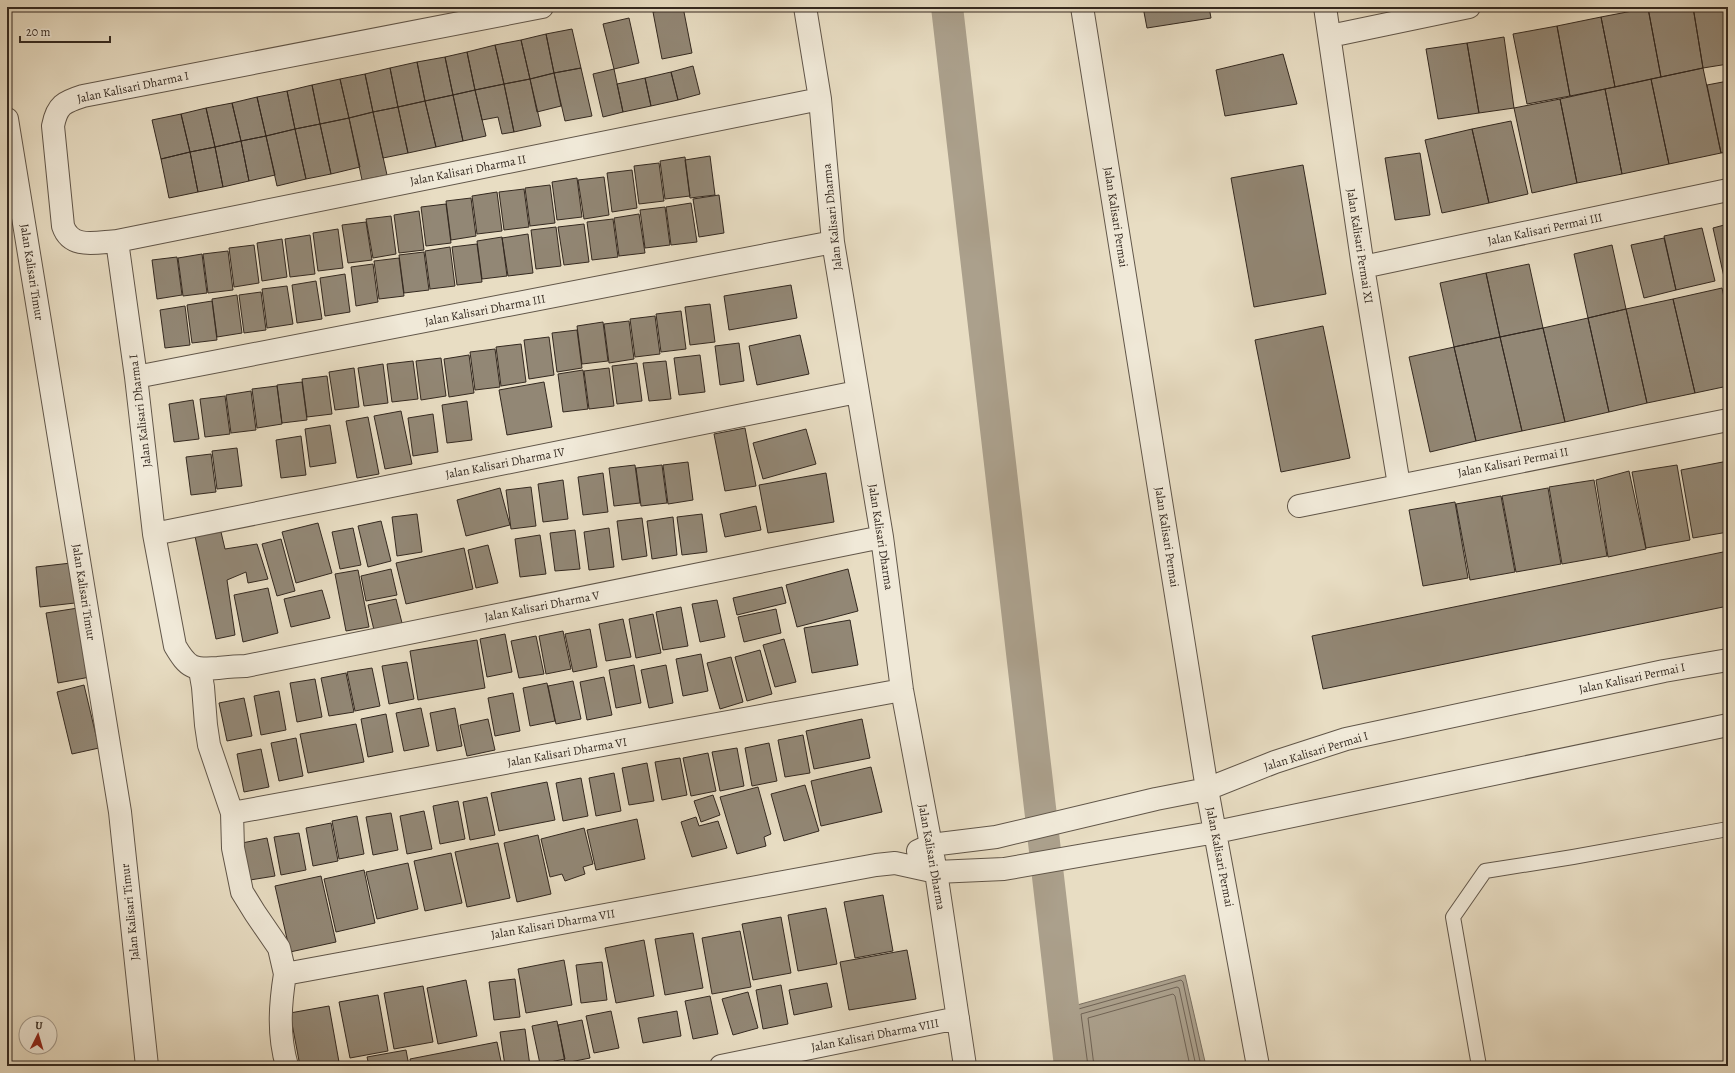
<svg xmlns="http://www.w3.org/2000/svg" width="1735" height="1073" font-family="Alegreya,serif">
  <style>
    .water { fill: #aba08c; stroke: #7b7061 }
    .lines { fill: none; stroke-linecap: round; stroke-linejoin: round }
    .shore { stroke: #706456; stroke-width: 1 }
    .canal { stroke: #aba08c; stroke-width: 32 }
    .building { fill: #928775; stroke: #342920 }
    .lane-casing { stroke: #615649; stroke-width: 16 }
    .street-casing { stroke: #615649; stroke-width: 24 }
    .lane { stroke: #f0e9d8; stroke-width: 14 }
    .street { stroke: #f0e9d8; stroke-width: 22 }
    .labels { text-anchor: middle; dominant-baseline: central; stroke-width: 4; stroke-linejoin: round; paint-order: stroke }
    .street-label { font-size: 12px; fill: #342920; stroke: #f0e9d8 }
  </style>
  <rect width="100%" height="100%" fill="#e8ddc3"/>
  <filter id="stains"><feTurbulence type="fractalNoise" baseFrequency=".005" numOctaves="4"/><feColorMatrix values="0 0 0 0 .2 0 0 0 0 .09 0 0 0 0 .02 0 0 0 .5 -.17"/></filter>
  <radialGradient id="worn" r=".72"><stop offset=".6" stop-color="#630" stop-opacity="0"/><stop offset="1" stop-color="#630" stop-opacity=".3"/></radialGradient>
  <path class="water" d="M1185,975L1206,1066H1079L1070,1007Z"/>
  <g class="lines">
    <path class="shore" d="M1083,1066L1075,1010L1181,980L1183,982L1201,1066
      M1088,1066L1081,1014L1177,987L1179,988L1196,1066
      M1094,1066L1088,1018L1173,994L1175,996L1190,1066"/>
    <path class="canal" d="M947,7L1070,1066"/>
  </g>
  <path class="building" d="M683,7L692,53L662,59L653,12Z
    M1143,7H1209L1211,18L1147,28Z
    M1653,7H1693L1703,68L1661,77L1648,8Z
    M1693,7H1728V64L1703,68Z
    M1648,8L1661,77L1615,87L1601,17Z
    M1601,17L1615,87L1570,96L1557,26Z
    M629,18L639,63L614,69L603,24Z
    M1557,26L1570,96L1527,104L1513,34Z
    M572,29L581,68L554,73L546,34Z
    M546,34L554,73L530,79L521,40Z
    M1504,37L1514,108L1479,113L1467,43Z
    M521,40L530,79L504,84L495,45Z
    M1467,43L1479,113L1438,119L1426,49Z
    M495,45L504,84L475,90L467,52Z
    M467,52L475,90L453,95L445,57Z
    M1283,54L1297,104L1225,116L1216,70Z
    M445,57L453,95L425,101L417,62Z
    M417,62L425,101L398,107L390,68Z
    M693,66L700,94L678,100L671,72Z
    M390,68L398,107L373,112L365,74Z
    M581,68L592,116L565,121L554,73Z
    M1703,68L1721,153L1669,164L1651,79Z
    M614,69L623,112L603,117L593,74Z
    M671,72L678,100L651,106L645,78Z
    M554,73L561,106L537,112L530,79Z
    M365,74L373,112L349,118L340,79Z
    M645,78L651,106L623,112L617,84Z
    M340,79L349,118L320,124L312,85Z
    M530,79L541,126L514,132L504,84Z
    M1651,79L1669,164L1622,174L1605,89Z
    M1728,81V152L1721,153L1707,85Z
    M504,84L514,132L502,134L498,117L482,120L475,90Z
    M312,85L320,124L295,129L287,91Z
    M1605,89L1622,174L1577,183L1560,99Z
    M475,90L486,136L463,141L453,95Z
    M287,91L295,129L266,136L257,97Z
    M453,95L463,141L436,147L425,101Z
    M257,97L266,136L241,141L232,103Z
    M1560,99L1577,183L1532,193L1514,108Z
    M425,101L436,147L408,153L398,107Z
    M232,103L241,141L215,147L206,108Z
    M398,107L408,153L383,158L373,112Z
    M206,108L215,147L190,152L181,114Z
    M373,112L387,175L362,180L349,118Z
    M181,114L190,152L161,159L152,120Z
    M349,118L360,167L331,174L320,124Z
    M1511,121L1528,194L1489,203L1472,129Z
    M320,124L331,174L306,179L295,129Z
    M295,129L306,179L277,186L266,136Z
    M1472,129L1489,203L1442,213L1425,140Z
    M266,136L275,175L249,181L241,141Z
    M241,141L249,181L223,187L215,147Z
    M215,147L223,187L198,192L190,152Z
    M190,152L198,192L169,198L161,159Z
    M1420,153L1430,215L1395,220L1385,158Z
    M710,156L715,195L690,198L685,160Z
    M685,157L690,196L665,199L660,161Z
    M659,163L664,201L639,204L634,166Z
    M1303,165L1326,294L1254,307L1231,178Z
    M632,170L637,208L612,212L607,173Z
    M604,177L609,215L584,219L578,180Z
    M577,178L582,217L557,220L552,182Z
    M550,185L555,223L530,226L525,188Z
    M524,189L529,227L504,230L499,192Z
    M497,192L502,231L477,234L472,196Z
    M719,195L724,233L699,237L693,199Z
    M471,198L476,236L451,240L446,201Z
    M691,203L697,242L671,245L666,207Z
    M446,204L451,243L426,246L421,207Z
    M665,207L670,245L645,248L640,210Z
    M419,211L424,250L399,253L394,215Z
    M639,214L645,253L619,256L614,218Z
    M391,216L396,254L373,258L366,219Z
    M613,219L618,257L592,260L587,222Z
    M366,222L372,260L348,263L342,225Z
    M584,224L589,262L564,265L558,227Z
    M1728,224V276L1724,277L1713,228Z
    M556,227L561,266L536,269L531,230Z
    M1702,228L1715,281L1676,290L1664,236Z
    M338,229L343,268L318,271L313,233Z
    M528,234L533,273L508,276L502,238Z
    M310,235L315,274L290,277L285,239Z
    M502,237L507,276L482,279L477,241Z
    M1664,238L1676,290L1644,298L1631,245Z
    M282,239L287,277L262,281L257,243Z
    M477,244L482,282L457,285L452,247Z
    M254,245L259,283L234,287L229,248Z
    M1612,245L1626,309L1588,318L1574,254Z
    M450,247L455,286L430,289L425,251Z
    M228,251L233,290L208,293L203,254Z
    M424,252L429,290L404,293L399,255Z
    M202,254L207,293L183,296L178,258Z
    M177,257L182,295L157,299L152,260Z
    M399,258L404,296L379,299L374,261Z
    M373,264L378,302L356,306L351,267Z
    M1529,264L1543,328L1500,337L1486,273Z
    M1486,273L1500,337L1454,347L1440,283Z
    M345,274L350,312L325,316L320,278Z
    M316,281L322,319L297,323L292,285Z
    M791,285L797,318L729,330L724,296Z
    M287,286L293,324L267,328L262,289Z
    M1722,288L1728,316V386L1695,393L1673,299Z
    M261,292L266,330L244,333L239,295Z
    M237,295L242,333L217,337L212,299Z
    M1673,299L1695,393L1647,403L1626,309Z
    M212,301L217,340L192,343L187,305Z
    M710,304L715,342L690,345L685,307Z
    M185,306L190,345L165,348L160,310Z
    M1626,309L1647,403L1609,412L1588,318Z
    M681,311L686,349L661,352L656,314Z
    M655,316L660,354L635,357L630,319Z
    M1588,318L1609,412L1565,422L1543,328Z
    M629,321L634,359L609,363L604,324Z
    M603,322L608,361L582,364L577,326Z
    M1323,326L1350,458L1281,472L1255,340Z
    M1543,328L1565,422L1522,431L1500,337Z
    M577,330L582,368L557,372L552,333Z
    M800,335L809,374L757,385L749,346Z
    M549,337L554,375L529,379L524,340Z
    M1500,337L1522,431L1476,441L1454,347Z
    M739,343L744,381L720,385L715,346Z
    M521,344L526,382L501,386L496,347Z
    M1454,347L1476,441L1430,452L1409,357Z
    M495,349L500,387L475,390L470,352Z
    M469,355L474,393L449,397L444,359Z
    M700,355L705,392L679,395L674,358Z
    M441,358L446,396L421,400L416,361Z
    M413,361L418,399L392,402L387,364Z
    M666,361L671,399L649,401L643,363Z
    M637,363L642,401L617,404L612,366Z
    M383,364L388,403L364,406L358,368Z
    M354,368L359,407L335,410L329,372Z
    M609,368L614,406L589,409L584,371Z
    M583,370L588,409L563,412L558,374Z
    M327,376L332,414L307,417L302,379Z
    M302,382L307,420L282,423L277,385Z
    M544,382L552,427L507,435L499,390Z
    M277,386L282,424L257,428L252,389Z
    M251,391L256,430L231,433L226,395Z
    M225,396L230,434L205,437L200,399Z
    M193,400L199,439L174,442L169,404Z
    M467,401L472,440L447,443L442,405Z
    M401,411L412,464L385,469L374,416Z
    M433,414L438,452L413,456L408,418Z
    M368,417L379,474L357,478L346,421Z
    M330,425L336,463L310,467L305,429Z
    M745,428L756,486L725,491L714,434Z
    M806,429L816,464L763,479L753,443Z
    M301,436L306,475L281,478L276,440Z
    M237,448L242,486L217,489L212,451Z
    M211,454L216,492L191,495L186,457Z
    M1728,461V532L1693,538L1681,470Z
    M688,462L693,500L668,504L663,465Z
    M635,465L640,503L614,506L609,468Z
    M662,465L667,503L641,506L636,468Z
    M1677,465L1690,540L1646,548L1632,472Z
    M1629,471L1646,549L1608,557L1596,480Z
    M603,473L608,512L583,515L578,477Z
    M826,473L834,522L768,533L759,485Z
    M563,480L568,519L543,522L538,484Z
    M1594,480L1607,556L1562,564L1549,487Z
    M531,487L536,526L511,529L506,490Z
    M500,488L510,525L466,536L457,500Z
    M1548,488L1561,564L1516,572L1502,496Z
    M1501,496L1515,572L1470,580L1456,504Z
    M1455,502L1468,578L1423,586L1409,510Z
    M756,506L761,530L725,537L720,514Z
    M417,514L422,552L397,556L392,517Z
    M702,514L707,552L682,555L677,517Z
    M673,517L677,555L652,559L647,521Z
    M642,518L647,556L622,560L617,521Z
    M381,521L391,561L368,567L358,526Z
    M318,523L332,573L296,583L282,532Z
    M353,528L361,565L340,569L332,532Z
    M609,528L614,567L589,570L584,532Z
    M575,530L580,569L555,571L550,533Z
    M221,532L225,549L257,544L268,579L248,583L246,572L227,580L235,635L216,639L195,536Z
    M540,535L546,574L520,577L515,539Z
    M281,539L295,591L277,596L262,544Z
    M488,545L498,583L476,588L468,550Z
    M464,548L473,589L406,604L396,563Z
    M1728,551V606L1323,689L1312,636Z
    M71,563L75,603L40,607L36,567Z
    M391,569L397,595L366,601L361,576Z
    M848,569L858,611L797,627L786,585Z
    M358,570L369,627L346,631L335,574Z
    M782,587L786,603L737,615L733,598Z
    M268,588L278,633L243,642L234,595Z
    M322,590L330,618L291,627L284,599Z
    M396,599L402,623L374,630L368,605Z
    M717,600L725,637L700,642L692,604Z
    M681,607L688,646L663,650L656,612Z
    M78,608L90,677L58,683L46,613Z
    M776,609L781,633L744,642L738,617Z
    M653,614L661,653L636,658L629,619Z
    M623,619L631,657L606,661L599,624Z
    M850,620L858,665L812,673L804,628Z
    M590,629L597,667L573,672L565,634Z
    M563,631L571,669L546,674L539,636Z
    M505,634L512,672L487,677L480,639Z
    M536,636L544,674L519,678L511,641Z
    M784,639L796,682L775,687L763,645Z
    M477,640L485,688L418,700L410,651Z
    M760,650L772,694L747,701L735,657Z
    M701,654L708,691L683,696L676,659Z
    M731,657L743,702L720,709L707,663Z
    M407,662L414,699L389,704L382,666Z
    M634,665L641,703L616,708L609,670Z
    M666,665L673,703L649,708L641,670Z
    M372,668L380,706L355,711L347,672Z
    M346,673L354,712L329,716L321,678Z
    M604,677L612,715L587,720L580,682Z
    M315,679L322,717L297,722L290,683Z
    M573,681L581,719L556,724L548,686Z
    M547,683L555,721L530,726L523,688Z
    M84,685L99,748L72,754L57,692Z
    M279,691L286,730L261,735L254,696Z
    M513,693L520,731L495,736L488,698Z
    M244,698L252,736L227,741L219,703Z
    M421,708L429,746L404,751L396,713Z
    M455,708L462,746L437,751L430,713Z
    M386,714L393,752L368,757L361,719Z
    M488,719L495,750L467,756L460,725Z
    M862,719L870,758L814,769L806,731Z
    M356,724L364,762L308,773L300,734Z
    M803,735L810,773L785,777L778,740Z
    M296,738L303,776L279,781L271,743Z
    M769,743L777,781L752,786L745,748Z
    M737,748L744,786L720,791L712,752Z
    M261,749L269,787L244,792L237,754Z
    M708,753L716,791L691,796L683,758Z
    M680,758L687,795L662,800L655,762Z
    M647,763L654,801L629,805L622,768Z
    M871,767L882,812L821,826L811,781Z
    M614,773L621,811L596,816L589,778Z
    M581,778L588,816L563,821L556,783Z
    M547,782L555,820L499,831L491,793Z
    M805,785L819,831L784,841L771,794Z
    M758,787L771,834L764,837L766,846L737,854L720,797Z
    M713,795L720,815L701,822L694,801Z
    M487,797L495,835L470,840L463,802Z
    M458,801L465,839L440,844L433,806Z
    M424,811L432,849L407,854L400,816Z
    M391,813L398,850L373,855L366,817Z
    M357,816L364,854L339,859L332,821Z
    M696,817L699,826L718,821L727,848L692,857L681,822Z
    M637,819L645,859L596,870L587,830Z
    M331,823L338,861L313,866L306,828Z
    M584,828L593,864L583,867L585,874L565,881L562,874L550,877L541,839Z
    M299,833L306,870L281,875L274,837Z
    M538,835L551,894L517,902L504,843Z
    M267,838L275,876L250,880L242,843Z
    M498,843L510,898L467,907L455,852Z
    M451,853L462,903L425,911L414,861Z
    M408,863L418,909L377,919L366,872Z
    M364,870L375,923L336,932L324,879Z
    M321,876L336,942L290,952L275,886Z
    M883,895L893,951L855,958L844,902Z
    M826,908L837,964L798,971L788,915Z
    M781,917L791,973L753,980L742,924Z
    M740,931L751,987L712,994L702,938Z
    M693,933L703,988L665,995L655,939Z
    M644,940L654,996L616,1003L605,948Z
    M907,950L916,999L849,1010L840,962Z
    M564,960L572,1005L526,1013L518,969Z
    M602,962L607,1000L581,1003L576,965Z
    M515,979L520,1017L494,1020L489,982Z
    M466,980L477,1036L438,1044L427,988Z
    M827,983L832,1007L794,1015L789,990Z
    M781,985L788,1024L763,1029L756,990Z
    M423,986L433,1042L394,1049L384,993Z
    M748,992L758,1028L733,1035L722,999Z
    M378,995L388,1051L350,1058L339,1002Z
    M710,996L718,1034L693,1039L685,1001Z
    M329,1006L339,1062L313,1066H300L290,1013Z
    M611,1011L619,1048L594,1053L586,1016Z
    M677,1011L681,1036L643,1043L638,1018Z
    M582,1020L590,1058L565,1063L558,1025Z
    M557,1021L565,1059L540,1064L532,1026Z
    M525,1029L530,1066H505L500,1032Z
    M497,1042L502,1066H411L410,1059Z
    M406,1050L409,1066H369L367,1057Z"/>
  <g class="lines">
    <g class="lane-casing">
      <path id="lane" d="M1479,1066L1453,917L1485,871L1573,857L1728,829"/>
    </g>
    <g class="street-casing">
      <path id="street" d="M542,7L83,96C64,102 57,105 53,126L63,226C71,250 97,242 117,241L136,377L154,534L175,646C188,668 193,670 218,668C227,667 236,666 246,666L882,537
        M805,7L820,99L833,242L882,537L902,690L936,872L965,1066
        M1082,7L1207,789L1258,1066
        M1325,7L1363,267L1399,485
        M1330,36L1469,7
        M7,119L120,812L147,1066
        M117,241L820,99
        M1363,267L1728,190
        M136,377L833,242
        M1299,506L1728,420
        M154,534L857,392
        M200,670L203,687L206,725L209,745L232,813L233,848L242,892L255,913L279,948L285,974
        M232,813L902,690
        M918,851L931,845L996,837L1156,799L1207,789L1275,762L1346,739L1664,671L1728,660
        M287,1066C278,1035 280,1005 285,974L876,865L895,863L936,872L1004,869L1216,832L1728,725
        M721,1066L958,1018"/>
    </g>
    <use href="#lane" class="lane"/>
    <use href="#street" class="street"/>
  </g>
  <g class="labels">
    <g class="street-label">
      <text transform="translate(133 87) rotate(-12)">Jalan Kalisari Dharma I</text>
      <text transform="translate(468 170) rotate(-11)">Jalan Kalisari Dharma II</text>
      <text transform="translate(832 217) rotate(-96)">Jalan Kalisari Dharma</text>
      <text transform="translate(1116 217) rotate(81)">Jalan Kalisari Permai</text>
      <text transform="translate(1545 229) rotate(-12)">Jalan Kalisari Permai III</text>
      <text transform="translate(1360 246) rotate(81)">Jalan Kalisari Permai XI</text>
      <text transform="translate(32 272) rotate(81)">Jalan Kalisari Timur</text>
      <text transform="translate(485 310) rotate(-11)">Jalan Kalisari Dharma III</text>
      <text transform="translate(140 411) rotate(-97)">Jalan Kalisari Dharma I</text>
      <text transform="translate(1513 462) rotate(-11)">Jalan Kalisari Permai II</text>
      <text transform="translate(505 463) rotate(-11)">Jalan Kalisari Dharma IV</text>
      <text transform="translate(881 537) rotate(81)">Jalan Kalisari Dharma</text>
      <text transform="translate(1167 537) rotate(81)">Jalan Kalisari Permai</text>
      <text transform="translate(84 592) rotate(81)">Jalan Kalisari Timur</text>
      <text transform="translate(542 606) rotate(-11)">Jalan Kalisari Dharma V</text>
      <text transform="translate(1632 678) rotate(-12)">Jalan Kalisari Permai I</text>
      <text transform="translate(1316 751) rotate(-17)">Jalan Kalisari Permai I</text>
      <text transform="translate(567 752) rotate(-10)">Jalan Kalisari Dharma VI</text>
      <text transform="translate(932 857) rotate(80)">Jalan Kalisari Dharma</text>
      <text transform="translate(1220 857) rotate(79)">Jalan Kalisari Permai</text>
      <text transform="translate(130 912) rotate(-96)">Jalan Kalisari Timur</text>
      <text transform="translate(553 924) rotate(-10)">Jalan Kalisari Dharma VII</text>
      <text transform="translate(875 1035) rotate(-11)">Jalan Kalisari Dharma VIII</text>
    </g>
  </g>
  <rect width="1735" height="1073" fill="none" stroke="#e8ddc3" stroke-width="24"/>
  <rect x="8" y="8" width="1719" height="1057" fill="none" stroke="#342920" stroke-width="2"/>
  <rect x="12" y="12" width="1711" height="1049" fill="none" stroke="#342920"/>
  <g transform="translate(38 1035) rotate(5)"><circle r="19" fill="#f0e9d8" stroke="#a59c8e"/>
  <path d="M0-3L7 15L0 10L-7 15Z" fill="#8f2418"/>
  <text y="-6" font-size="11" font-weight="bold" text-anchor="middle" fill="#342920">U</text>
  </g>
  <path d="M20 36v6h90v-6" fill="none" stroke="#342920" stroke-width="2"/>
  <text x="26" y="36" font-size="12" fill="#342920" stroke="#f0e9d8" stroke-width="3" paint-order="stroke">20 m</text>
  <rect width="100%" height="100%" filter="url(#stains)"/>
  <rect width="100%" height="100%" fill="url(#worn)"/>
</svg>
